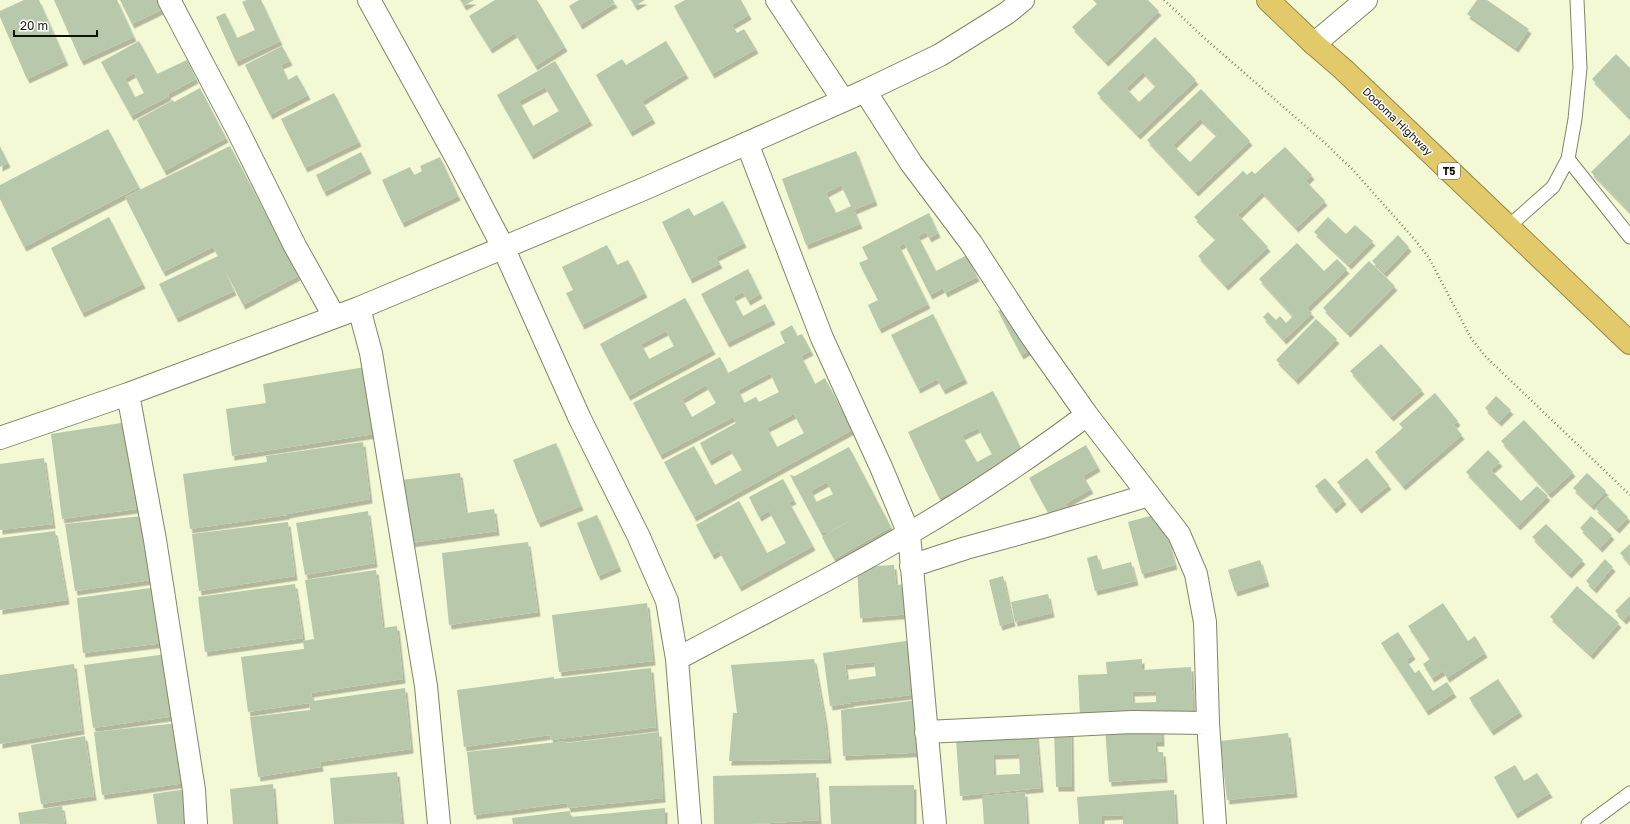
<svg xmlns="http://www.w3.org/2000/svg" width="1630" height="824" font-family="'Golos Text',sans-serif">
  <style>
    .building { fill: #b7c9aa; fill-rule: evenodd; filter: url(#shadow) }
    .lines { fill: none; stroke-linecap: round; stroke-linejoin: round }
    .lane-casing { stroke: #828667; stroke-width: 15 }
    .street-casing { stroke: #828667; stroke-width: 24 }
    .highway-casing { stroke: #988948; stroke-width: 24 }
    .path { stroke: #82856e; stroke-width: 2.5; stroke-dasharray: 1 3; stroke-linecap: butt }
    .lane { stroke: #fff; stroke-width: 13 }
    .street { stroke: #fff; stroke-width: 22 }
    .highway { stroke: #e2ca6b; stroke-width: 22 }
    .labels { text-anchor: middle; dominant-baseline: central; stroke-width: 3; stroke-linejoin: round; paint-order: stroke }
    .shield { fill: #fff; stroke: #585851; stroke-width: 1 }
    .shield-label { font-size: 10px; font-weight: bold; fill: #101106 }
    .street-label { font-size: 11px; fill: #101106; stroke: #fff }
  </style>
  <defs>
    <filter id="shadow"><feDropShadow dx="2.5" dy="4.5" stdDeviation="0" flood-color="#0004"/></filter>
  </defs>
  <rect width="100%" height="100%" fill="#f3f8d5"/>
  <path class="building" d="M24,0H39L66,61L27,79L0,17V11Z
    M54,0H117L134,37L81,61Z
    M120,0H158L163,9L132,24Z
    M247,0H261L280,41L236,62L216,17L225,13L237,38L255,30L242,2Z
    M460,0H474L464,6Z
    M495,0H537L565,47L535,66L515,33L490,49L469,16Z
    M579,0H613L615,3L580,25L569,6Z
    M631,0H645L635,6Z
    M685,0H741L749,15L732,25L737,33L744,29L756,49L712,74L674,6Z
    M1093,0H1148L1159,11L1106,62L1072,27L1097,4Z
    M1477,0H1487L1529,29L1516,48L1467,14Z
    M1155,37L1196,80L1138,135L1097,93ZM1143,72L1156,86L1139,102L1126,88Z
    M139,41L157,74L187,60L196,79L168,94L169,96L131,116L101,62ZM134,73L144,93L135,97L125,78Z
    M666,41L686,74L642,101L653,119L630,132L596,75L622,59L626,65Z
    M282,46L290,61L281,65L288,80L297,75L308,95L270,115L245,65Z
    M1616,54L1630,68V115L1628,116L1592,79Z
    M555,61L590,121L531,155L497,95ZM545,87L559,111L533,126L519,101Z
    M200,88L226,138L164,171L137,120L173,100L174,102Z
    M1201,89L1250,141L1196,192L1147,140ZM1200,119L1217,135L1190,162L1173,145Z
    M334,93L359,142L305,168L281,119Z
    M108,129L139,187L24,247L0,199V185Z
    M1630,134V212L1591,172Z
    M0,146L8,163L0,167Z
    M230,146L298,276L243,305L223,266L234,291L176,318L159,284L218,256L213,247L163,272L125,197Z
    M1285,147L1312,175L1306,181L1325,201L1296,228L1262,192L1238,215L1268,247L1226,286L1198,256L1216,239L1194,217L1243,171L1247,175L1252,171L1255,174Z
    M856,151L875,201L854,210L860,224L806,245L782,179ZM841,185L851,206L836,213L826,193Z
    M361,152L369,169L324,192L316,175Z
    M440,157L458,196L402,223L382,180L410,167L414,175L422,171L420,166Z
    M723,201L744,243L716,257L720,264L690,279L662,222L689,208L694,216Z
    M929,213L938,233L929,238L926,232L918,236L936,271L967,255L977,277L945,293L943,288L930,295L904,243L899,246L928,304L879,329L868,305L878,300L859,263L868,259L862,247Z
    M109,217L143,284L82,313L51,248Z
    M1328,217L1346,234L1355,225L1373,241L1349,265L1314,232Z
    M1398,235L1409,247L1384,273L1372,261Z
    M1297,243L1324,271L1337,259L1347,269L1307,308L1312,313L1284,340L1263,317L1268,312L1276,320L1280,316L1286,323L1293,316L1259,279Z
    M607,245L617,265L628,260L645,293L582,325L566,293L573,290L562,267Z
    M1369,261L1395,286L1348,333L1323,308Z
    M748,269L760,294L748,301L743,292L733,297L743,316L765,304L773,320L727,343L701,294Z
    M685,298L713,350L628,396L600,344ZM666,331L674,346L649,359L641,344Z
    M1014,303L1026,326L1036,320L1046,341L1021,355L998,311Z
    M933,314L965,379L943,390L937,379L918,389L891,335Z
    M1316,319L1337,339L1296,380L1276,360Z
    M792,325L797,336L802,334L811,351L801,356L815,384L825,378L852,430L694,517L664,462L694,446L715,485L742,470L730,449L709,461L700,443L736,423L733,417L660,455L633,403L720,357L728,373L785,343L780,332ZM770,373L779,392L759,402L756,397L744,403L738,390ZM706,385L716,403L692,417L682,399ZM794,414L804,433L777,447L767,428Z
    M1381,344L1422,390L1391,417L1350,371Z
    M365,367L374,434L232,456L226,409L266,403L263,384Z
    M993,391L1025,457L939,498L908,432ZM978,428L992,454L977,462L962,436Z
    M1435,393L1458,421L1454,425L1462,435L1403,486L1375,452L1403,428L1399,424Z
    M1496,396L1511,410L1499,422L1485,408Z
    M140,420L151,507L62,519L51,434Z
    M1524,420L1573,472L1549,494L1501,441Z
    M363,442L370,499L287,514V515L190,529L183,474L267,462L266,456Z
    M556,443L581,506L538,523L513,460Z
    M1086,445L1098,467L1083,476L1091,489L1065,504L1068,508L1051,518L1029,478Z
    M849,447L891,527L834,559L822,537L855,518L826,533H821L790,475L795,476ZM827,482L833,494L816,502L811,491Z
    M1488,450L1500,462L1491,470L1521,501L1537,486L1548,496L1518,526L1466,472Z
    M44,458L53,524L0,530V464Z
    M1367,458L1389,485L1359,509L1337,482Z
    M460,473L466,513L494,509L497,531L410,543L402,480Z
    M1587,473L1606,491L1592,506L1573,488Z
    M1325,478L1344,500L1334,509L1315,486Z
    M783,479L794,500L789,502L813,546L739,587L719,551L712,555L696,525L739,501L767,553L786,543L769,511L759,517L749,497Z
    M1607,496L1628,517L1617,529L1595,508Z
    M368,511L375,563L305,575L296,523Z
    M1161,513L1175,565L1142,574L1128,522Z
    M152,515L158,579L75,591L65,524Z
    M597,515L619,567L598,576L577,523Z
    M1591,516L1612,535L1600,548L1580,528Z
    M288,522L295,576L199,591L192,534Z
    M1546,524L1583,560L1569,574L1532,537Z
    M55,531L67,600L0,610V538Z
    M528,542L538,612L449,625L442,553Z
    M1630,544V564L1620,553Z
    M1097,555L1101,570L1131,562L1136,581L1095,591L1087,558Z
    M1605,559L1613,567L1594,589L1586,581Z
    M1260,560L1267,582L1235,592L1228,570Z
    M894,565L896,585L910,584L912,614L860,618L857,567Z
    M376,570L383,628L397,626L403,679L311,693L313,701L405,688L411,749L320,762L321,767L258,777L250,717L310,710L309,703L248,712L241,657L304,649L303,641L314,639L305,580Z
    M1003,576L1013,622L1000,626L989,580Z
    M295,584L303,638L205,652L198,597Z
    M1577,586L1619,623L1591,655L1550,617Z
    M158,587L163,643L83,653L77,598Z
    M1048,594L1052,613L1015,622L1011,602Z
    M1630,596V614L1624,620L1615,611Z
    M647,603L653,661L559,672L552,615Z
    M1443,603L1468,641L1475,636L1485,653L1447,678L1443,671L1432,678L1423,664L1430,659L1408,626Z
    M1398,632L1413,655L1406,660L1415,673L1419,670L1433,691L1447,682L1454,693L1426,711L1381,643Z
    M913,640L919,694L851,702V703L830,706L823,653ZM874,662L876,676L847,680L845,665Z
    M167,654L175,716L93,728L84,665Z
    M814,659L825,720L829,759L729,761L733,713H737L731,665Z
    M1142,659V670L1191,667L1193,712L1080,717L1078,675L1107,674L1106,662ZM1156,691V702L1133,703L1132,692Z
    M74,664L82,730L0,744V675Z
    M651,668L656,727L551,740L550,735L464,747L457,690L554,677V679Z
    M1498,679L1520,712L1491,731L1469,698Z
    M926,699L930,752L843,756L841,710Z
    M178,723L185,783L102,795L94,732Z
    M1161,723L1162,742H1155L1156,752H1163L1165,778L1109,782L1105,727Z
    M1071,730L1072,787H1056L1054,731Z
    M659,732L663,798L568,808L567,803L474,815L467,752L566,741L567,743Z
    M1036,732L1041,788L960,796L956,739ZM1019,754L1020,774L994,775L993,755Z
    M1288,733L1295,793L1227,800L1220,741Z
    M85,736L94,796L41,804L31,745Z
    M1515,765L1524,781L1537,773L1550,793L1515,814L1494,777Z
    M397,772L402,823L334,824L330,778Z
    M816,773L819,820L752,824H714L713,776Z
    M273,784L276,824H233L230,789Z
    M914,785V824H831L829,786Z
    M186,789L190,824H157L153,794Z
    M1174,790L1176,824H1123V815L1102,816V824H1079L1077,797Z
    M1025,792L1027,824H984L982,796Z
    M62,806L65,824H50V823L20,824L18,813Z
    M665,808V824H513L512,818L570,811L571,817Z"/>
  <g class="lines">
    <g class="lane-casing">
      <path id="lane" d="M1568,159L1630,237
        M1508,227L1553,187L1568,159L1575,119L1580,68L1577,0
        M1588,824L1630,793"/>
    </g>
    <g class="street-casing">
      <path id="street" d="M169,0L237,129L295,246L334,316
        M369,0L457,159L503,247L580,419L638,535L667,601L677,659L690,824
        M777,0L843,100
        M1314,44L1366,0
        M865,91L911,163L971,243L1032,337L1087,415L1179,534L1196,574L1205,622L1208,723L1215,824
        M747,143L822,338L881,467L909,534L935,824
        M359,308L371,353L426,686L439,824
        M128,394L155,540L194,790L196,824
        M0,438L128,394L359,308L646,188L865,91L940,55L1007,13L1023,0
        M911,566L966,548L1039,528L1149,495
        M677,659C754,617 833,579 908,534C970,498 1029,458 1087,415
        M926,732L1132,722L1208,723"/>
    </g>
    <g class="highway-casing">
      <path id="highway" d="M1268,0L1314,44L1343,69L1630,343"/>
    </g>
    <path class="path" d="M1164,0L1202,36L1326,144L1354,171L1415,240L1429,258L1471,338L1485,356L1630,495"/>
    <use href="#lane" class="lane"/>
    <use href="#street" class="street"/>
    <use href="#highway" class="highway"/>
  </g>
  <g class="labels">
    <rect class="shield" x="1438" y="163" width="22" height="16" rx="3"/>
    <g class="shield-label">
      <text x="1449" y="171">T5</text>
    </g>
    <g class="street-label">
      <text transform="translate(1398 121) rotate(44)">Dodoma Highway</text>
    </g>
  </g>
  <path d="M14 30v6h83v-6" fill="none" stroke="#101106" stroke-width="2"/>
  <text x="20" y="30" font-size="12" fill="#101106" stroke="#ffffff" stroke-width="3" paint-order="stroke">20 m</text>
</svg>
